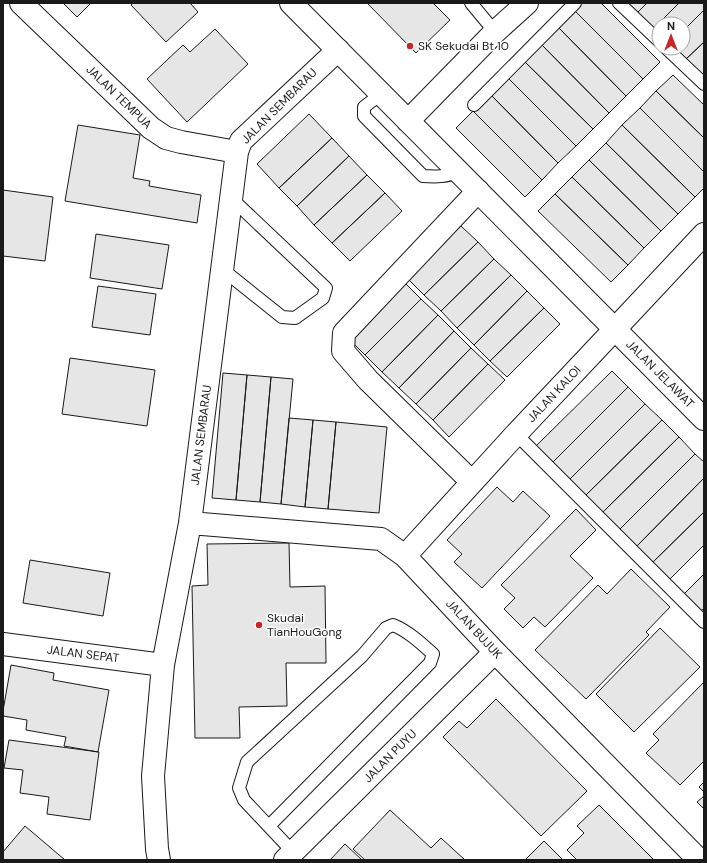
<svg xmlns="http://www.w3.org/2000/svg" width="707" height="863" font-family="'DM Sans',sans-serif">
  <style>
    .building { fill: #e6e6e6; stroke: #1a1a1a }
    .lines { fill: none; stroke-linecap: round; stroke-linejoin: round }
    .service-casing { stroke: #1a1a1a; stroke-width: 14 }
    .minor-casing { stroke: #1a1a1a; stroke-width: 24 }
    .tertiary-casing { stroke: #1a1a1a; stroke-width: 24 }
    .service { stroke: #fff; stroke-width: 12 }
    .minor { stroke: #fff; stroke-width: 22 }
    .tertiary { stroke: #fff; stroke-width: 22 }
    .poi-dot { fill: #c62828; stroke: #fff; stroke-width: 1.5 }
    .labels { text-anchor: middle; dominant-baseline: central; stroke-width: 3; stroke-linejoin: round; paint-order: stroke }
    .poi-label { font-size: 12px; fill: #1a1a1a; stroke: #fff; text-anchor: start }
    .street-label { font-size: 12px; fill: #1a1a1a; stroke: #fff }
  </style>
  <rect width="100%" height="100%" fill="#fff"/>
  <path class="building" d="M63,3H91L77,17Z
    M133,3H190L198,12L166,42L131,5Z
    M367,3H433L450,20L416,53Z
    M582,3H601L660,62L643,79L575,11Z
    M625,3H647L636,14Z
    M647,3H679L652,30L636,14Z
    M679,3H704V10L683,31V24H659V37L652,30Z
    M704,10V42L684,61L671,48H683V31Z
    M575,11L643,79L626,96L558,27Z
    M558,27L626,96L609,113L541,44Z
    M215,29L248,64L187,122L147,79L183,45L190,52Z
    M704,42V74L700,77L684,61Z
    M541,44L609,113L593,129L524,61Z
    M524,61L593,129L576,146L507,77Z
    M673,75L704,105V138L656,91Z
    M507,77L576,146L558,163L490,94Z
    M656,91L704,138V172L640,108Z
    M490,94L558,163L542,180L473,111Z
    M640,108L704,172V188L695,197L622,125Z
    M473,111L542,180L525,197L456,128Z
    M309,114L332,138L279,188L257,164Z
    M78,125L140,135L133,178L150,181L149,186L201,195L197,223L65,201Z
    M622,125L695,197L678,214L606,143Z
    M332,138L349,156L297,206L279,188Z
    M606,143L678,214L661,231L589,160Z
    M349,156L367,175L314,225L297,206Z
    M589,160L661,231L644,248L572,177Z
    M367,175L385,193L332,243L314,225Z
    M572,177L644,248L628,265L555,194Z
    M3,190L53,197L45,261L3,256Z
    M385,193L402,211L350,261L332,243Z
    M555,194L628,265L611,282L538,211Z
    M461,226L478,242L424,295L408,279Z
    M96,234L169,245L162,289L90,278Z
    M478,242L494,259L441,311L424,295Z
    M494,259L511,275L457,328L441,311Z
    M511,275L527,291L474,345L457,328Z
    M404,282L421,299L365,355L349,339Z
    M98,286L156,294L150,335L92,327Z
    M527,291L544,308L490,361L474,345Z
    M421,299L438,315L382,372L365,355Z
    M544,308L560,324L507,377L490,361Z
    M438,315L454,331L399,388L382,372Z
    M454,331L471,348L416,404L399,388Z
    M471,348L488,364L433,420L416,404Z
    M70,358L155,370L147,426L62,414Z
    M488,364L505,380L449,437L433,420Z
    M612,371L628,387L553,462L536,446Z
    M223,373L247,375L236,500L212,498Z
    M247,375L271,377L260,502L236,500Z
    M271,377L293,379L281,504L260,502Z
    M628,387L645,404L570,479L553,462Z
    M645,404L662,420L586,495L570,479Z
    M289,418L313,420L305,507L281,504Z
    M313,420L336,422L328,509L305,507Z
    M662,420L679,437L603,512L586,495Z
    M336,422L387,427L379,513L328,509Z
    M679,437L695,454L620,529L603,512Z
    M695,454L704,462V478L637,546L620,529Z
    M704,478V512L653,562L637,546Z
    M497,487L513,502L523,491L550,516L482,588L454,562L462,554L447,540Z
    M576,509L596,530L570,556L593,578L545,627L534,617L523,628L504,609L515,598L501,585Z
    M704,512V545L670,579L653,562Z
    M289,543L290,587L325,586L326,663H286L287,706L239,707L240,738H195L192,586L208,585L207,544Z
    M30,560L110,573L103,616L23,603Z
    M631,569L670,607L646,632L649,635L586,699L535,650L598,585L607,594Z
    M704,574V608L701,611L684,594Z
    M660,628L700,667L634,732L596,694Z
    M11,665L54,673L53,680L109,690L98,752L64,746L66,737L26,730L27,720L3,716V711Z
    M704,682V761L680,785L646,753L659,740L653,734Z
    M496,699L587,791L541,836L443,737L459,721L467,728Z
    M9,740L99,752L90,820L47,814L49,797L20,793L23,770L4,768Z
    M704,782V792L699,787Z
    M704,796V809L697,802Z
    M599,805L654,860H577L567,850L584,833L577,826Z
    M390,810L431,848L441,838L465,860H365L353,849Z
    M25,826L65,860H3V852Z
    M544,841L563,860H525Z
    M345,844L362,860H330Z"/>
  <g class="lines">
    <g class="service-casing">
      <path id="service" d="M471,3L495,32
        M619,3L659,41
        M666,48L704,84
        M381,94L364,107V116L423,176C436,177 447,177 458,171
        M474,105L575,3
        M222,269L282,317L295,318L323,298L326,288L231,198
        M516,434L704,622
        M269,826L430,663L433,654C421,643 408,631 393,625L386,628L362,656L247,762L239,788L244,800L293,852"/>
    </g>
    <g class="minor-casing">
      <path id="minor" d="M21,3L151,128L166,138L181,142L237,152
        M408,121L495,32L527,3
        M472,482L368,380L343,351L344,333L478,191
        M190,523L381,539L405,556L495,652L699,860
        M405,556L516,434L615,329
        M3,644L163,665
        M159,860L157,849L153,776L163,665L190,523L237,152L241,141L338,50
        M285,860L495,652"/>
    </g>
    <g class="tertiary-casing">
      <path id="tertiary" d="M291,3L704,419
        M615,329L704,234"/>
    </g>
    <use href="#service" class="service"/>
    <use href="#minor" class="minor"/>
    <use href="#tertiary" class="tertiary"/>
  </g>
  <g class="poi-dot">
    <circle cx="410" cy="46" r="4"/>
    <circle cx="259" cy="625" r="4"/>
  </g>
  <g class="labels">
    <g class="poi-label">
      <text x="418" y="46">SK Sekudai Bt 10</text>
      <text x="267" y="618">Skudai<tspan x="267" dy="14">TianHouGong</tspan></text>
    </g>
    <g class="street-label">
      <text transform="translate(119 97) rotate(44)">JALAN TEMPUA</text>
      <text transform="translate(279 106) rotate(-45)">JALAN SEMBARAU</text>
      <text transform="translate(660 374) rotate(45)">JALAN JELAWAT</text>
      <text transform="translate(554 394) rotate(-47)">JALAN KALOI</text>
      <text transform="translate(201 435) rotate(-83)">JALAN SEMBARAU</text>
      <text transform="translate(474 629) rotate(47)">JALAN BUJUK</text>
      <text transform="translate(83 654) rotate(7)">JALAN SEPAT</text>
      <text transform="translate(390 756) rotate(-45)">JALAN PUYU</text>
    </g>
  </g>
  <rect width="707" height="863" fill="none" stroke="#1a1a1a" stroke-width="8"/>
  <g transform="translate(671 36)"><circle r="19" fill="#ffffff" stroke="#a3a3a3"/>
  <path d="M0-3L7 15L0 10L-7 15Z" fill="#c62828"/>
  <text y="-6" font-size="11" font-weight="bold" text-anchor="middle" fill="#1a1a1a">N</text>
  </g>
</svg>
